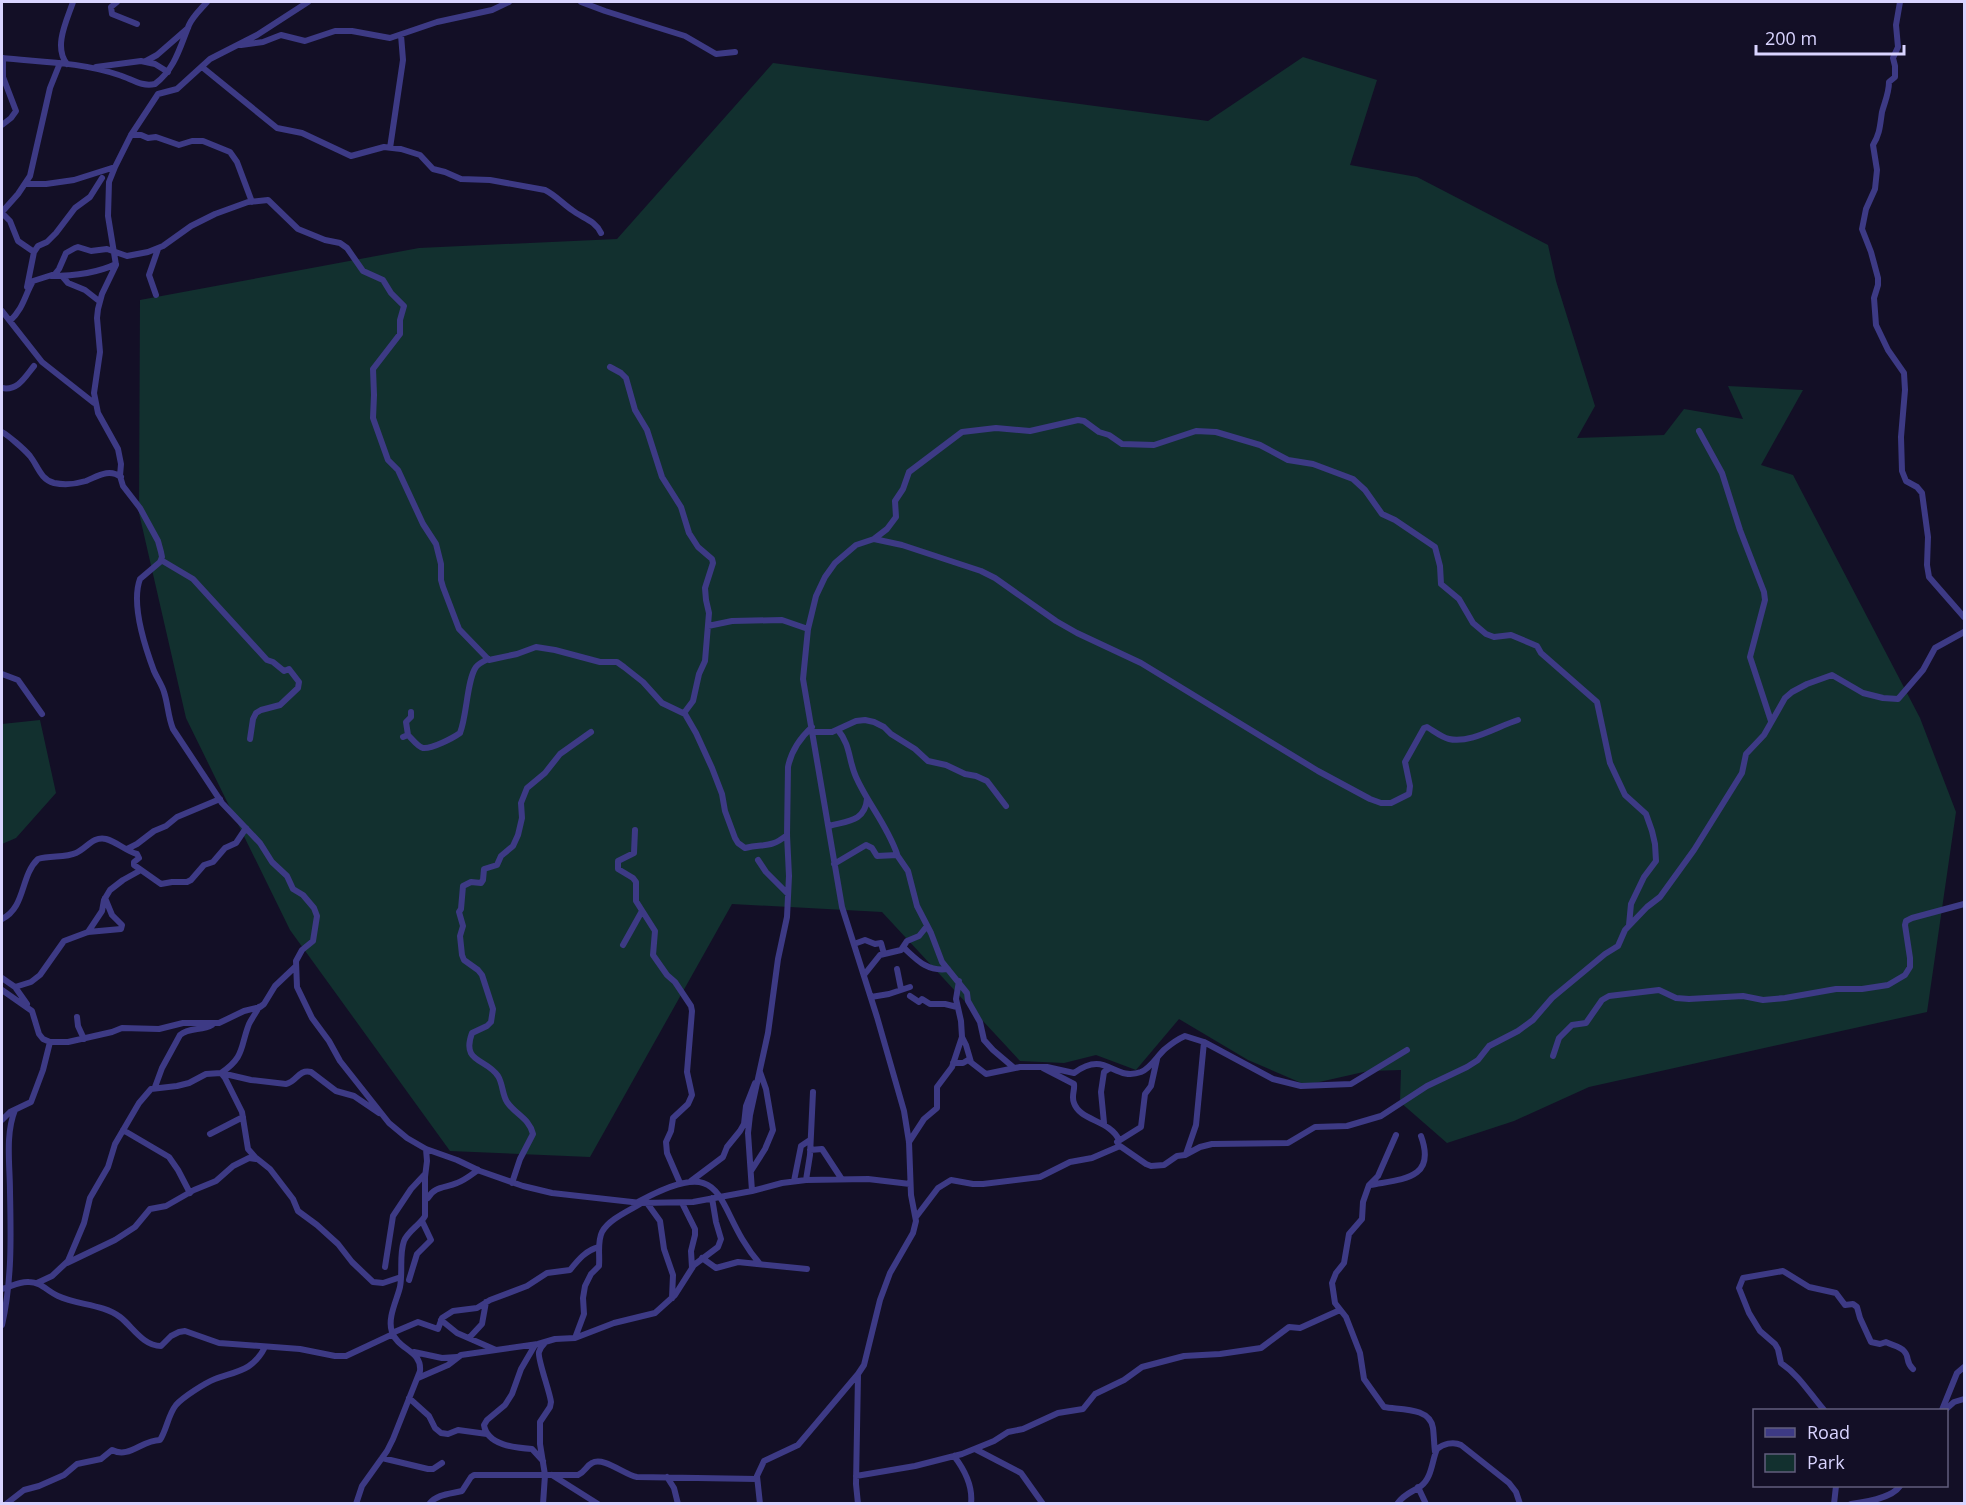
<svg xmlns="http://www.w3.org/2000/svg" width="1966" height="1505" font-family="'Open Sans',sans-serif">
  <style>
    .green { fill: #12302f }
    .lines { fill: none; stroke-linecap: round; stroke-linejoin: round }
    .minor { stroke: #3d3a85; stroke-width: 6 }
  </style>
  <rect width="100%" height="100%" fill="#130f26"/>
  <path class="green" d="M1303,57L1377,80L1350,165L1417,177L1548,245L1556,281L1595,406L1577,438L1664,435L1684,409L1743,419L1728,386L1803,390L1761,465L1793,475L1920,718L1956,812L1927,1012L1589,1087L1514,1121L1447,1143L1400,1102L1401,1070L1368,1071L1306,1085L1248,1060L1179,1019L1136,1070L1096,1055L1064,1063L1020,1061L882,912L732,904L590,1157L450,1151L290,930L186,718L139,513L140,300L419,248L617,239L773,63L1208,121Z
    M40,720L56,793L16,838L2,844V724Z"/>
  <g class="lines">
    <path class="minor" d="M117,2L111,7L112,14L137,24
      M308,2L257,35L210,59L177,89L158,94L131,135L115,167L109,182L108,216L116,265L102,294L98,309L97,318L100,352L94,393L98,413L118,449L121,464L120,476L123,486L140,508L158,541L161,552L162,557L160,562L140,579C131,603 145,647 154,671C157,678 162,685 164,692C168,704 168,717 173,729L222,803L260,843L272,862L287,876L293,889L303,895L314,908L317,916L313,941L302,950L296,961L297,987L312,1018L329,1041L340,1061L389,1123L407,1138L426,1149L457,1160L480,1171L523,1186L552,1193L641,1203L693,1202L752,1191L782,1183L806,1180L868,1179L910,1184
      M581,2L605,11L685,36L716,54L735,52
      M1900,2L1896,25L1898,47L1893,58L1895,66V77L1889,82C1889,93 1885,101 1882,112C1880,125 1880,134 1873,145L1877,170L1875,189L1866,209L1862,229L1871,252L1878,278V285L1874,298L1876,325L1888,350L1904,373L1905,390L1901,437L1902,471L1906,481L1917,487L1922,493L1928,537L1927,565L1929,577L1964,617
      M241,45L263,42L281,35L305,41L335,31H352L390,38L437,22L492,10L509,2
      M2,58C41,62 81,62 119,75C132,79 141,87 155,84C175,69 180,47 189,25C193,16 201,9 207,2
      M146,61L157,55L188,28
      M67,64C53,47 67,20 73,2
      M96,67L141,61L155,64L168,72
      M202,67L277,128L302,133L351,156L384,147L401,149L420,155L433,169L445,172L461,179L490,180L545,190C555,195 562,203 572,210C582,218 595,220 601,233
      M2,125L11,118L16,111L3,77V58
      M131,135H141L148,138L156,137L179,145L192,141H203L230,152L237,162L252,202
      M390,148L403,60L401,35
      M25,184H46L74,180L115,167
      M2,212L18,194L30,176L50,88L60,63
      M2,213L10,221L18,241L34,252
      M51,276C72,276 97,273 116,264
      M62,276L68,283L85,290L99,301
      M27,287L34,252L38,246L47,242L56,233L75,208L90,197L102,178
      M156,295L149,275L158,249
      M2,311L42,362L94,403
      M10,321C24,307 24,297 33,281L55,274L59,269L66,253L75,248L78,247L91,251L107,249L127,256L148,252L163,246L191,226L215,214L248,202L268,200L298,229L325,240L340,243L347,248L363,271L383,280L391,293L404,306L400,320V334L373,369L374,395L373,418L388,460L398,470L423,524L436,544L441,564V580L443,587L459,629L489,660L517,654L536,647L555,650L600,662H617L624,667L643,682L662,703L685,714L696,733L712,768L722,794L725,811L735,838L738,843L745,848C764,843 770,849 787,835
      M610,367L621,373L626,378L635,410L647,430L662,477L681,507L689,533L698,547L712,559L713,563L705,588L706,600L709,613L705,661L699,674L693,701L684,713
      M2,388C18,391 25,377 34,366
      M1699,431L1722,473L1740,530L1764,592L1765,600L1750,657L1771,721
      M2,432C9,436 24,449 30,456C38,466 40,479 54,483C64,485 76,484 86,481C98,476 109,468 121,477
      M874,539L887,529L896,517L895,501L903,489L909,472L962,432L996,428L1030,431L1078,420L1084,421L1099,432L1109,435L1122,444L1154,445L1196,431L1216,432L1260,445L1288,460L1313,464L1353,479L1365,490L1382,514L1395,520L1435,547L1440,566L1441,584L1459,599L1473,623L1486,634L1494,637L1511,635L1537,646L1541,653L1597,702L1610,763L1625,795L1646,814L1652,831L1655,844L1656,861L1644,877L1631,904L1629,925
      M161,560L193,579L267,660L273,662L284,671L289,669L299,682L298,688L280,705L261,710L256,713L253,719L250,739
      M708,626L732,621L782,620L808,629
      M2,674L18,680L42,714
      M838,730C851,746 848,759 856,777C868,804 887,825 897,854
      M812,732H832L856,721L865,720L874,722L884,727L891,734L915,749L928,761L946,765L965,774L976,776L987,781L1006,806
      M408,735L406,722L411,717V712
      M403,737L408,735C412,739 418,747 423,748C432,749 453,738 460,733C467,716 467,679 476,667C479,663 484,661 488,659
      M829,826C846,821 865,822 867,799
      M635,830L634,853L618,861V869L633,878L636,882V901L655,931L653,955L667,975L675,982L691,1006L692,1011L687,1072L692,1095L688,1104L673,1118L671,1131L666,1142L667,1153L680,1183
      M127,849L137,844L154,831L166,826L177,817L220,799
      M758,860L766,872L788,894
      M834,864L866,845L872,848L877,856L897,855L908,871L917,906L931,933L942,962L967,993L968,1001L980,1022L984,1040L993,1050L1013,1067
      M2,919C26,907 20,876 38,859C50,855 65,858 76,853C87,848 93,836 106,839C117,842 126,851 137,854L139,858L134,862V865L161,884L172,882H187L191,880L204,865L213,862L225,848L236,843L246,828
      M88,932L102,911L104,900L110,890L123,880L141,870
      M854,944L865,940L875,944L881,943L884,954
      M623,945L642,911
      M903,947C917,960 927,972 948,969
      M897,969L901,989
      M864,975L880,955L901,950L907,941L919,936L927,926
      M2,978L15,987L27,1004
      M15,987L31,982L40,975L64,941L88,932L121,929L122,925L112,915L105,898
      M2,990L32,1011L39,1034L43,1039L50,1042H68L112,1032L122,1028L159,1029L183,1023H219L244,1011L260,1007L264,1004L275,986L295,967
      M910,996L919,1002L922,999L930,1004H945L957,1007
      M871,997L889,994L910,987
      M259,1007C256,1013 252,1018 249,1024C240,1047 245,1057 221,1073L225,1078L242,1112L248,1149L255,1157L270,1169L293,1199L298,1211L317,1225L338,1244L352,1262L373,1282L383,1283L401,1277
      M77,1017L78,1026L84,1039
      M962,1037L966,1045L971,1062
      M1553,1056L1559,1038L1572,1025L1586,1023L1602,1000L1609,996L1659,990L1676,998L1689,999L1743,996L1763,1000L1785,998L1836,989H1862L1888,985L1905,975L1910,967V958L1905,925L1906,921L1912,918L1964,904
      M953,1063H963L968,1060L986,1074L1020,1067H1047L1074,1073C1107,1049 1113,1082 1141,1072C1151,1068 1157,1056 1165,1049C1171,1044 1178,1039 1185,1036L1204,1042L1273,1079L1301,1086L1351,1084L1407,1050
      M1043,1068L1074,1084C1075,1091 1071,1096 1074,1103C1080,1121 1110,1120 1119,1140
      M155,1087L162,1068L180,1035C189,1027 202,1031 212,1025
      M2,1120L10,1112L31,1102L43,1070L50,1042
      M1104,1123L1101,1092L1104,1072L1110,1068
      M123,1130L169,1157L178,1170L190,1193
      M210,1134L243,1117
      M1396,1135L1378,1176L1369,1185L1363,1202L1362,1219L1349,1234L1344,1263L1336,1273L1332,1283L1335,1303L1346,1317L1360,1353L1364,1379L1384,1407C1400,1410 1430,1407 1433,1428C1434,1436 1434,1444 1435,1452
      M909,1142L924,1119L937,1108V1087L952,1067L962,1037L961,1021L956,999L959,981
      M1117,1142L1141,1127L1145,1094L1151,1086L1157,1059
      M810,1150L822,1149L841,1178
      M1186,1154L1196,1125L1204,1042
      M751,1171L765,1149L773,1130L766,1089L760,1072
      M806,1180L810,1155L813,1092
      M691,1181L723,1157L727,1147L740,1131L744,1124L746,1106L755,1083
      M794,1181L801,1146L810,1140
      M512,1183L520,1159L533,1134C529,1118 516,1115 507,1102C502,1094 503,1084 498,1076C486,1058 461,1063 472,1033L487,1026L491,1022L493,1009L482,975L478,970L464,960L462,955L460,936L463,926L459,912L461,909L463,886L471,882L481,883L483,880L484,869L497,865L501,856L513,846L518,835L522,818L521,803L527,788L545,773L560,754L591,732
      M1370,1185C1401,1179 1437,1180 1421,1136
      M752,1191L748,1133L750,1115L768,1033L778,959L787,917L789,876L787,835L788,767C791,752 800,738 812,727
      M428,1198C434,1186 446,1188 457,1183C465,1180 471,1175 478,1170
      M638,1202C734,1150 711,1208 760,1264
      M647,1203L660,1221L664,1249L673,1275L672,1298
      M682,1203L695,1229V1235L691,1251L692,1268
      M916,1217L938,1188L951,1180L973,1184H983L1040,1177L1070,1162L1092,1158L1120,1146L1146,1164L1151,1166L1164,1165L1177,1156L1185,1155L1200,1147L1212,1144L1288,1143L1315,1127L1347,1126L1381,1116L1427,1086L1467,1067L1478,1060L1489,1046L1518,1031L1533,1020L1552,998L1605,954L1618,946L1625,930L1647,907L1660,897L1694,850L1742,773L1746,754L1764,735L1785,698L1792,692L1807,684L1832,675L1863,693L1883,698L1898,699L1923,670L1935,648L1964,632
      M702,1258L716,1268L738,1262L807,1269
      M67,1263L115,1240L135,1227L150,1209L166,1206L194,1190L216,1181L233,1166L249,1158L256,1159
      M385,1267L393,1216L411,1189L425,1174
      M409,1280L417,1254L431,1240L422,1221
      M37,1283L52,1276L68,1261L84,1223L90,1198L108,1167L115,1144L139,1103L151,1089L177,1086L189,1083L206,1074L221,1073L251,1080L286,1084C297,1082 298,1069 311,1072L336,1091L354,1096L379,1113
      M2,1289C11,1287 19,1281 29,1282C41,1282 47,1291 58,1296C77,1305 103,1304 120,1317C132,1326 143,1346 161,1346L171,1336L179,1332L185,1331L219,1343L300,1349L335,1356H346L393,1334
      M441,1320L457,1333L496,1350
      M2,1325C12,1281 11,1237 10,1192C10,1165 5,1135 15,1110
      M392,1333L418,1322L438,1329L442,1318L453,1311L477,1308L490,1300L527,1286L547,1273L570,1270C578,1260 586,1250 599,1247
      M469,1338L482,1324L486,1302
      M575,1338L584,1314L583,1298L585,1286L591,1274L599,1266C600,1255 597,1242 602,1232C608,1220 628,1211 640,1204
      M535,1345L521,1369L512,1394L505,1405L487,1420L484,1425C487,1445 515,1448 532,1449L543,1461
      M414,1352L442,1358L457,1357
      M418,1378L448,1365L461,1355L538,1344L555,1339L575,1338L614,1323L655,1313L675,1295L694,1265L718,1247L721,1239L716,1222L712,1198
      M409,1398L429,1416L435,1428L441,1433L448,1434L458,1430L487,1434
      M1824,1410C1810,1394 1800,1376 1781,1363L1778,1349L1775,1344L1760,1331L1749,1313L1739,1288L1743,1278L1783,1271L1809,1287L1836,1293L1845,1305L1853,1304L1857,1307L1860,1318L1871,1342L1880,1344L1886,1342C1891,1345 1900,1346 1904,1351C1910,1357 1905,1362 1913,1369
      M1942,1410L1957,1373L1964,1367
      M1945,1410L1954,1402L1964,1399
      M975,1449L1021,1473L1043,1504
      M954,1456C964,1469 973,1487 971,1504
      M382,1458L428,1469H433L442,1463
      M552,1475L598,1504
      M856,1476L915,1466L962,1454L994,1441L1008,1432L1023,1429L1058,1413L1083,1409L1095,1394L1124,1380L1142,1367L1184,1356L1220,1354L1261,1348L1289,1327L1300,1328L1340,1310
      M667,1477L674,1488L678,1504
      M1418,1487L1426,1504
      M6,1504L24,1490L39,1486L64,1475L77,1464L101,1459L112,1450C129,1459 142,1440 160,1440C167,1429 168,1415 176,1405C183,1397 205,1383 215,1379C237,1371 253,1371 265,1347
      M356,1504L362,1486L387,1451L393,1439L420,1371C422,1350 398,1350 392,1332C387,1318 397,1300 400,1287C403,1272 399,1255 404,1241C408,1231 420,1225 425,1216V1177L427,1161L426,1149
      M429,1504C437,1494 450,1494 462,1491L471,1477L474,1475H578C585,1472 586,1466 592,1463C603,1456 625,1475 637,1477L757,1479
      M543,1504L545,1475L540,1444V1422L550,1407L551,1402C550,1392 537,1358 539,1352C540,1348 541,1347 544,1344
      M760,1504L757,1476L764,1461L798,1445L858,1374L864,1365L880,1300L890,1273L913,1233L916,1221L911,1195L909,1142L904,1111L877,1017L842,907L803,679L808,629L816,596L825,577L835,563L856,545L874,539L902,545L981,571L995,578L1056,621L1077,633L1141,663L1318,771L1370,799L1381,803H1391L1409,794L1410,786L1405,762L1424,728L1427,727C1434,731 1441,737 1449,739C1470,744 1498,726 1518,720
      M858,1504L856,1484L858,1375
      M1397,1504C1405,1493 1411,1493 1421,1486C1432,1478 1432,1460 1437,1449C1443,1444 1453,1441 1461,1445L1509,1483L1516,1492L1520,1504
      M1834,1504L1836,1486
      M1851,1504C1866,1502 1892,1498 1900,1486"/>
  </g>
  <rect width="1966" height="1505" fill="none" stroke="#d9d4ff" stroke-width="6"/>
  <rect x="1753" y="1409" width="195" height="78" fill="#130f26" stroke="#625e7d" stroke-width="1.5"/>
  <rect x="1765" y="1428" width="30" height="9" fill="#3d3a85" stroke="#625e7d" stroke-width="1.5"/>
  <text x="1807" y="1439" font-size="18" fill="#d9d4ff">Road</text>
  <rect x="1765" y="1454" width="30" height="18" fill="#12302f" stroke="#625e7d" stroke-width="1.5"/>
  <text x="1807" y="1469" font-size="18" fill="#d9d4ff">Park</text>
  <path d="M1756 45v9h148v-9" fill="none" stroke="#d9d4ff" stroke-width="3"/>
  <text x="1765" y="45" font-size="18" fill="#d9d4ff" stroke="#130f26" stroke-width="4.5" paint-order="stroke">200 m</text>
</svg>
